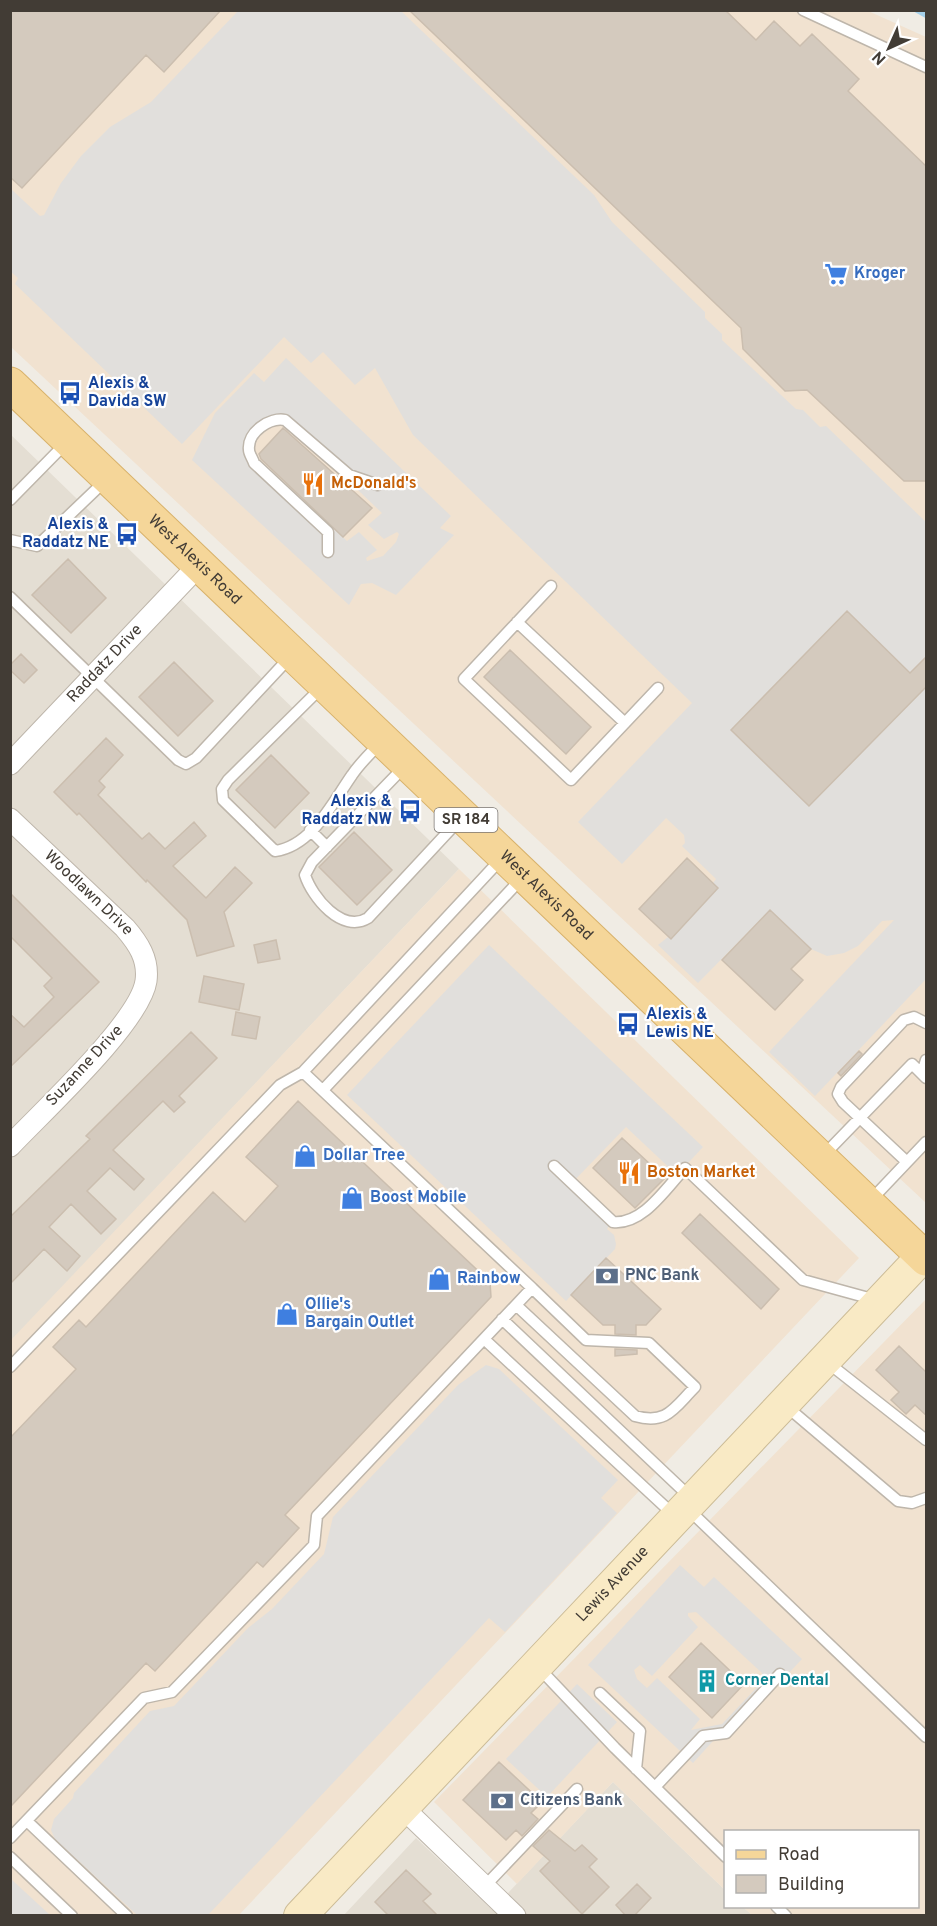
<svg xmlns="http://www.w3.org/2000/svg" width="937" height="1926" font-family="Overpass,sans-serif">
  <style>
    .residential { fill: #e4ded3 }
    .commercial { fill: #f1e2d0 }
    .parking { fill: #e1dfdc; fill-rule: evenodd }
    .lines { fill: none; stroke-linecap: round; stroke-linejoin: round }
    .stream { stroke: #a5d0e9; stroke-width: 6 }
    .building { fill: #d4cabe; stroke: #cbbeaf; stroke-width: 1.5 }
    .service-casing { stroke: #beb6ab; stroke-width: 13 }
    .minor-casing { stroke: #beb6ab; stroke-width: 23 }
    .secondary-casing { stroke: #ccbc97; stroke-width: 34 }
    .primary-casing { stroke: #d8b26b; stroke-width: 35 }
    .service { stroke: #fff; stroke-width: 10 }
    .minor { stroke: #fff; stroke-width: 21 }
    .secondary { stroke: #f9eac5; stroke-width: 32 }
    .primary { stroke: #f5d699; stroke-width: 33 }
    .labels { text-anchor: middle; dominant-baseline: central; stroke-width: 4.5; stroke-linejoin: round; paint-order: stroke }
    .shield { fill: #fff; stroke: #7b7672; stroke-width: 1.5 }
    .shield-label { font-size: 15px; font-weight: bold; fill: #423c35 }
    .shop-label { font-size: 16px; font-weight: bold; fill: #366cbe; stroke: #fff; text-anchor: start }
    .transit-label { font-size: 16px; font-weight: bold; fill: #164399; stroke: #fff; text-anchor: start }
    .food-label { font-size: 16px; font-weight: bold; fill: #c56008; stroke: #fff; text-anchor: start }
    .street-label { font-size: 16px; fill: #423c35; stroke: #fff }
    .service-label { font-size: 16px; font-weight: bold; fill: #4e5e75; stroke: #fff; text-anchor: start }
    .culture-label { font-size: 16px; font-weight: bold; fill: #0d838f; stroke: #fff; text-anchor: start }
  </style>
  <rect width="100%" height="100%" fill="#f0ece4"/>
  <path class="residential" d="M10,434L459,869L11,1341H10Z
    M613,1782L725,1890L726,1906L743,1907L752,1915L343,1916L416,1838L492,1910Z"/>
  <path class="commercial" d="M866,10L926,37V1203L11,347L10,11Z
    M459,869L859,1258L239,1915H11L10,1341Z
    M926,1299V1915H752L743,1907L918,1906V1832H726L725,1890L613,1782L517,1884L434,1802Z"/>
  <path class="parking" d="M238,11H401L594,195L612,222L705,312V318L722,334V340L796,409L803,410L820,427L826,426L926,522V979L815,1096L769,1052L894,920L882,921L858,946L844,953L827,956L811,949L770,910L698,983L658,945L668,937L671,939L718,888L713,883L716,879L682,846L685,843L684,835L666,818L622,864L578,822L692,703L413,435L375,368L355,385L323,352L311,363L284,337L182,444L15,284L18,278L10,271V188L40,216L44,215L61,183L81,156L110,127L151,102Z
    M286,358L451,516L440,528L454,535L396,595L372,583L361,584L349,605L192,460L215,413L254,373L264,382ZM279,414L293,419L321,445L338,471L382,513L368,525L384,539L397,532L399,534L396,542L383,556L367,561L366,558L377,550L359,532L347,541L324,519L320,523L246,455L251,430L262,419Z
    M489,945L703,1147L677,1175L626,1127L568,1187L609,1226L607,1229L614,1235L616,1244L615,1249L566,1301L347,1095Z
    M486,1365L499,1369L618,1480L601,1498L617,1513L505,1632L489,1618L208,1915H137L55,1839L51,1830L54,1819L73,1798L74,1793L150,1711L174,1706L248,1628L272,1609L324,1554L333,1517L458,1385Z
    M680,1565L704,1587L714,1577L802,1659L727,1739L713,1741L693,1763L588,1665ZM696,1612L762,1673V1682L722,1724L691,1730L700,1719L657,1678L647,1688L637,1679L634,1670L640,1665L652,1676L698,1627L688,1616V1613Z
    M577,1684L617,1722L547,1797L506,1759Z
    M10,1879H11L50,1915H11Z"/>
  <g class="lines">
    <path class="stream" d="M917,10L926,15"/>
  </g>
  <path class="building" d="M10,10H221L164,72L146,55L22,188L10,177Z
    M409,10H725L756,40L774,21L800,46L812,34L859,79L848,91L927,167V481H904L807,390L785,391L743,349L741,328Z
    M283,428L372,508L343,537L261,459L259,454Z
    M68,559L106,598L71,633L32,595Z
    M847,611L910,673L927,656V686L809,806L731,730Z
    M510,650L591,727L566,754L484,677Z
    M21,654L37,670L24,683L10,670V665Z
    M174,662L213,701L178,736L139,697Z
    M106,738L123,755L99,781L105,787L98,795L142,839L149,833L165,849L194,822L206,836L173,866L206,898L235,867L252,883L224,912L234,946L197,956L187,920L147,880L146,882L79,813L77,815L54,792Z
    M271,755L309,793L275,828L236,790Z
    M354,832L392,870L357,905L319,867Z
    M687,858L718,888L671,939L639,909Z
    M10,893L99,982L10,1067V1014L24,1027L54,997L44,986L52,978L10,936Z
    M770,910L811,949L791,969L803,980L775,1010L722,960Z
    M276,940L280,959L258,963L254,945Z
    M204,976L244,984L239,1010L199,1002Z
    M236,1012L260,1017L256,1039L232,1035Z
    M191,1032L217,1058L179,1096L185,1102L174,1112L163,1101L113,1150L144,1179L134,1190L110,1168L87,1191L116,1219L101,1234L71,1204L49,1227L80,1256L67,1271L44,1249L10,1284V1217L90,1139L86,1136Z
    M859,1051L862,1054L841,1076L838,1073Z
    M298,1101L490,1282L491,1297L285,1515L299,1528L263,1567L257,1562L155,1671L146,1663L10,1807V1438L76,1369L53,1347L79,1320L86,1327L213,1192L245,1222L278,1186L246,1157Z
    M622,1138L665,1178L635,1208L593,1168Z
    M700,1214L779,1289L761,1309L682,1233Z
    M606,1258L661,1309L646,1325H636V1335L615,1334V1325H603L571,1295Z
    M899,1346L927,1373V1416L915,1405L906,1414L891,1400L899,1392L876,1370Z
    M615,1349L637,1350V1354L615,1356Z
    M701,1643L744,1684L712,1718L669,1677Z
    M499,1762L542,1802L531,1813L538,1819L522,1836L516,1830L506,1840L463,1800Z
    M549,1830L575,1851L582,1845L597,1859L589,1867L609,1887L582,1914L540,1871L550,1861L533,1846Z
    M406,1870L431,1894L423,1901L438,1916H389L375,1902Z
    M637,1884L651,1898L634,1916H626L616,1905Z"/>
  <g class="lines">
    <g class="service-casing">
      <path id="service" d="M803,10L926,67
        M10,500L67,442
        M10,540L37,546L106,480
        M328,552V532L254,463C253,459 249,454 249,450C247,432 270,417 285,420L349,475L378,485
        M551,586L464,679L571,780L658,688
        M10,597L178,760L186,764L196,758L291,656
        M517,622L625,723
        M323,686L228,780L222,789L223,800L275,851C312,846 333,802 352,775C360,763 371,753 380,743
        M405,766L312,862L305,875C312,897 342,934 368,918L460,819
        M310,830L327,847
        M303,1072L502,858
        M922,1073L926,1060
        M323,1090L522,878
        M822,1157L912,1064L926,1078
        M907,1162L843,1102L838,1094L841,1087L904,1020L914,1017L926,1023
        M554,1166L613,1222C643,1225 666,1188 685,1168L803,1280L876,1300
        M870,1201L926,1142
        M516,1305L635,1416C667,1425 674,1408 695,1387L649,1343L586,1340L532,1288
        M502,1319L690,1497
        M484,1339L675,1516
        M827,1362L926,1440
        M10,1367L280,1085L303,1072L532,1288L317,1516L314,1545L172,1692L144,1698L10,1838
        M786,1406L898,1501L912,1503L926,1498
        M688,1509L926,1737
        M538,1667L615,1748L726,1857
        M600,1693L640,1731L636,1769
        M655,1787L703,1736L726,1733L780,1674
        M27,1821L127,1916
        M10,1857L72,1916
        M485,1886L577,1789
        M776,1906L786,1916"/>
    </g>
    <g class="minor-casing">
      <g id="minor">
        <path id="s1" d="M10,764L199,565"/>
        <path id="s2" d="M10,819L125,928C138,943 149,959 146,981C140,1022 42,1112 10,1146"/>
        <path d="M402,1807L515,1916"/>
      </g>
    </g>
    <g class="secondary-casing">
      <g id="secondary">
        <path id="s3" d="M300,1916L923,1256"/>
      </g>
    </g>
    <g class="primary-casing">
      <g id="primary">
        <path id="s4" d="M10,384L926,1259"/>
      </g>
    </g>
    <use href="#service" class="service"/>
    <use href="#minor" class="minor"/>
    <use href="#secondary" class="secondary"/>
    <use href="#primary" class="primary"/>
  </g>
  <defs>
    <g id="supermarket-bare" transform="scale(1.8)"><path d="M-6-5.5h2.5l.6 2H6L4.5 2H-2.5L-4.4-4H-6ZM-1.5 3.2a1.3 1.3 0 1 0 .1 0ZM3 3.2a1.3 1.3 0 1 0 .1 0Z" fill="#3f7fe0" stroke="#fff" stroke-width="2.5" paint-order="stroke"/></g>
    <g id="bus-bare" transform="scale(1.8)"><path d="M-5-6H5V4H4V6H2V4H-2V6H-4V4H-5ZM-3.5-4V0h7V-4ZM-3.5 1.2v1.5H-2V1.2ZM2 1.2v1.5H3.5V1.2Z" fill="#1a4fb4" stroke="#fff" stroke-width="2.5" paint-order="stroke"/></g>
    <g id="restaurant-bare" transform="scale(1.8)"><path d="M-5-6h1v4h1v-4h1v4h1v-4h1v5L-1.5 .5V6h-2V.5L-5-1ZM5-6V6H3V1.5H1.5Q1.5-4 5-6Z" fill="#e8710a" stroke="#fff" stroke-width="2.5" paint-order="stroke"/></g>
    <g id="shop-bare" transform="scale(1.8)"><path d="M-5-2.5h2.3a2.7 3.5 0 0 1 5.4 0H5L5.5 6h-11ZM-1.5-2.5h3a1.5 2.3 0 0 0-3 0Z" fill="#3f7fe0" stroke="#fff" stroke-width="2.5" paint-order="stroke"/></g>
    <g id="bank-bare" transform="scale(1.8)"><path d="M-6-4H6V4H-6ZM0-2.3a2.3 2.3 0 1 0 0 4.6a2.3 2.3 0 1 0 0-4.6Z" fill="#5c6f8a" stroke="#fff" stroke-width="2.5" paint-order="stroke"/></g>
    <g id="building-bare" transform="scale(1.8)"><path d="M-4-6H4V6H1V3H-1V6H-4ZM-2.5-4.3h1.7v1.8h-1.7ZM.8-4.3h1.7v1.8H.8ZM-2.5-1h1.7V.8h-1.7ZM.8-1h1.7V.8H.8Z" fill="#0f9aa8" stroke="#fff" stroke-width="2.5" paint-order="stroke"/></g>
  </defs>
  <g fill-rule="evenodd">
    <use href="#supermarket-bare" x="836" y="274"/>
    <use href="#bus-bare" x="70" y="393"/>
    <use href="#restaurant-bare" x="313" y="484"/>
    <use href="#bus-bare" x="127" y="534"/>
    <use href="#bus-bare" x="410" y="811"/>
    <use href="#bus-bare" x="628" y="1024"/>
    <use href="#shop-bare" x="305" y="1156"/>
    <use href="#restaurant-bare" x="629" y="1173"/>
    <use href="#shop-bare" x="352" y="1198"/>
    <use href="#bank-bare" x="607" y="1276"/>
    <use href="#shop-bare" x="439" y="1279"/>
    <use href="#shop-bare" x="287" y="1314"/>
    <use href="#building-bare" x="707" y="1681"/>
    <use href="#bank-bare" x="502" y="1801"/>
  </g>
  <g class="labels">
    <rect class="shield" x="434.5" y="808" width="63" height="24" rx="4.5"/>
    <g class="shield-label">
      <text x="466" y="820">SR 184</text>
    </g>
    <g class="shop-label">
      <text x="854" y="274">Kroger</text>
      <text x="323" y="1156">Dollar Tree</text>
      <text x="370" y="1198">Boost Mobile</text>
      <text x="457" y="1279">Rainbow</text>
      <text x="305" y="1305">Ollie's<tspan x="305" dy="18">Bargain Outlet</tspan></text>
    </g>
    <g class="transit-label">
      <text x="88" y="384">Alexis &amp;<tspan x="88" dy="18">Davida SW</tspan></text>
      <text x="109" y="525" text-anchor="end">Alexis &amp;<tspan x="109" dy="18">Raddatz NE</tspan></text>
      <text x="392" y="802" text-anchor="end">Alexis &amp;<tspan x="392" dy="18">Raddatz NW</tspan></text>
      <text x="646" y="1015">Alexis &amp;<tspan x="646" dy="18">Lewis NE</tspan></text>
    </g>
    <g class="food-label">
      <text x="331" y="484">McDonald's</text>
      <text x="647" y="1173">Boston Market</text>
    </g>
    <g class="street-label">
      <text stroke="none"><textPath href="#s4" startOffset="255">West Alexis Road</textPath></text>
      <text stroke="none"><textPath href="#s1" startOffset="138">Raddatz Drive</textPath></text>
      <text stroke="none"><textPath href="#s2" startOffset="108">Woodlawn Drive</textPath></text>
      <text stroke="none"><textPath href="#s4" startOffset="741">West Alexis Road</textPath></text>
      <text transform="translate(85 1066) rotate(-47)">Suzanne Drive</text>
      <text stroke="none"><textPath href="#s3" startOffset="456">Lewis Avenue</textPath></text>
    </g>
    <g class="service-label">
      <text x="625" y="1276">PNC Bank</text>
      <text x="520" y="1801">Citizens Bank</text>
    </g>
    <g class="culture-label">
      <text x="725" y="1681">Corner Dental</text>
    </g>
  </g>
  <rect width="937" height="1926" fill="none" stroke="#423c35" stroke-width="24"/>
  <rect x="724" y="1830" width="195" height="78" fill="#ffffff" stroke="#b3b1ae" stroke-width="1.5"/>
  <rect x="736" y="1850" width="30" height="9" fill="#f5d699" stroke="#b3b1ae" stroke-width="1.5"/>
  <text x="778" y="1860" font-size="18" fill="#423c35">Road</text>
  <rect x="736" y="1875" width="30" height="18" fill="#d4cabe" stroke="#b3b1ae" stroke-width="1.5"/>
  <text x="778" y="1890" font-size="18" fill="#423c35">Building</text>
  <g transform="translate(889 48) rotate(225)" stroke="#ffffff" stroke-width="4.5" paint-order="stroke">
  <path d="M0-4.5L10 22L0 15L-10 22Z" fill="#423c35"/>
  <text y="-9" font-size="16" font-weight="bold" text-anchor="middle" fill="#423c35">N</text>
  </g>
</svg>
